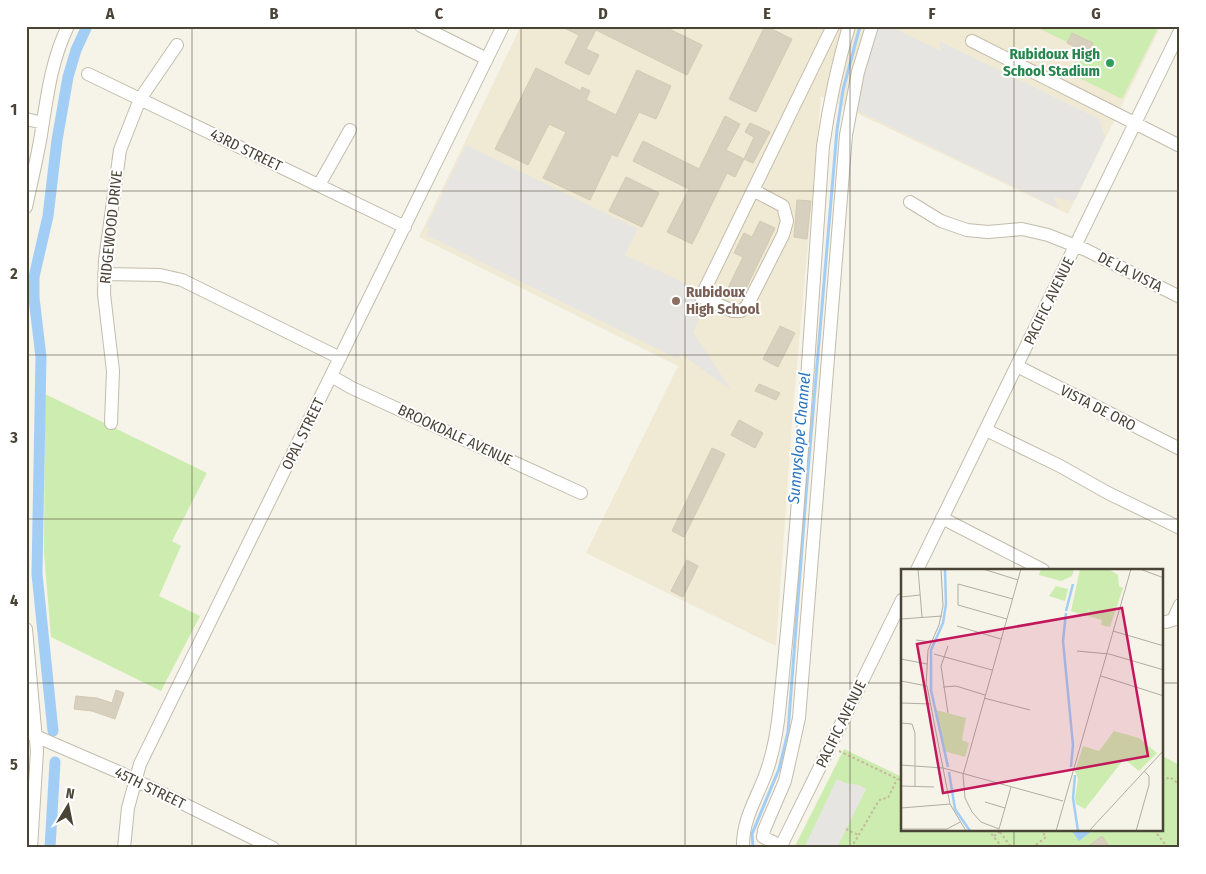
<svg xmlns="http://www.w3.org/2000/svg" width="1206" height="874" font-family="'Fira Sans Condensed',sans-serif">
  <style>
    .education { fill: #f0e9d3 }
    .green { fill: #cdecb0 }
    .parking { fill: #e7e5e1 }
    .water { fill: #a2cef6 }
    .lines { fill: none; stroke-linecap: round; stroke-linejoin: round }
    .stream { stroke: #a2cef6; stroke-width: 3 }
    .canal { stroke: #a2cef6; stroke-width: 11 }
    .building { fill: #d8d0be; stroke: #d4c8b0 }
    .minor-casing { stroke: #c2bcab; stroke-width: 14 }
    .path { stroke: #c5b99b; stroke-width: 2; stroke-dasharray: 2.5 2.5; stroke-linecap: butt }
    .minor { stroke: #fff; stroke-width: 12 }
    .grid { fill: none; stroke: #4a4437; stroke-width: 1; stroke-opacity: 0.55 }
    .leisure-dot { fill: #2e9e5b; stroke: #fff; stroke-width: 2 }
    .education-dot { fill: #8d6e63; stroke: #fff; stroke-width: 2 }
    .labels { text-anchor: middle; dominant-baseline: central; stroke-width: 4; stroke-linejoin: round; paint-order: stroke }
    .leisure-label { font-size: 15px; font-weight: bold; fill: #27864d; stroke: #fff; text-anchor: end }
    .street-label { font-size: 15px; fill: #4a4437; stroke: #fff }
    .education-label { font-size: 15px; font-weight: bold; fill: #785e54; stroke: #fff; text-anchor: start }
    .water-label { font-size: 16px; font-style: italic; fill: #2774bf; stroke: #fff }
    .inset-river { fill: none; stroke: #a2cef6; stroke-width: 2.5 }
    .inset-road { fill: none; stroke: #b1ada2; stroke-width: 1 }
    .view { fill: #c2185b; fill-opacity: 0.15; stroke: #c2185b; stroke-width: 2.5 }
    .inset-edge { fill: none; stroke: #4a4437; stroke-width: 2.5 }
    .neatline { fill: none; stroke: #4a4437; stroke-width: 2 }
    .grid-label { font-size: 16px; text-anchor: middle; font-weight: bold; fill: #4a4437 }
  </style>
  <rect width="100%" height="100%" fill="#f6f3e9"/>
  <path class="education" d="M521,26H1161L1068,214L821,96L792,422L776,646L586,553L678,366L419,237Z"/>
  <path class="green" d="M1034,26H1159L1122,99L1073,75L1085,51Z
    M45,394L207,473L172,541L181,546L159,596L200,616L161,691L51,637L44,553Z
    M844,749L902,777V830H1162V756L1176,763L1180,767V848H794Z"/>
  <path class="parking" d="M875,26H889L941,51L939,41L1099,119L1104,135L1106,136L1076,198L1072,201L1055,197L1054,198L1058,208L854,109Z
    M466,145L638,229L625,255L710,295L693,332L731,390L685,357L683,354H680L678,359L426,235L430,229L426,227Z
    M837,779L845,783L859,785L866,789L837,848H804Z"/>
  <path class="water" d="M1071,830H1093L1079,841Z"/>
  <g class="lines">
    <path class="stream" d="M753,848L752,834L779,769L788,732L806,495L837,130L843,90L860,26"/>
    <path class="canal" d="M53,731L37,574L41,357L34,298V277L48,216L57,140L68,77L76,50L87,26
      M50,848L55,762"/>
  </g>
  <path class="building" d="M560,26H663L702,45L687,75L596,30L586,49L599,55L589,75L565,63L579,35Z
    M765,26L792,39L756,112L729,99Z
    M1072,33L1093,43L1088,53L1067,43Z
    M536,68L581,91L582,87L590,91L586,100L616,115L637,70L671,86L656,119L639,112L617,157L612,154L590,200L543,178L566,132L549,124L528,165L495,149Z
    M725,116L740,124L726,150L744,159L735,177L727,173L692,244L667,232L689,189L633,161L643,141L699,169Z
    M750,123L770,132L753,163L744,159L754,137L745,132Z
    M626,177L659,193L642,227L609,211Z
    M797,200L811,201L807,239L794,237Z
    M760,221L775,228L741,299L726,292L743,257L734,253L744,233L752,237Z
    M780,326L795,333L778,367L763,359Z
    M759,384L780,393L776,400L755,391Z
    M739,420L763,433L755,448L731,435Z
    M712,448L725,454L684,537L672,531Z
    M687,560L698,566L683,597L671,591Z
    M116,690L124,693L115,719L92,711L74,709L76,696L97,698L112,703Z
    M1102,836L1110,848H1086Z"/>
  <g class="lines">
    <g class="minor-casing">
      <path id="minor" d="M421,26L487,59
        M972,41L1180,146
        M88,74L405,227
        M26,119L43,123
        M319,185L350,130
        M753,190L783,206L787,221L783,235L747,306L741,311H733L701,297L833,26
        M910,202L941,221L967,230L988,232L1022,229L1048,235L1086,250L1180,297
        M26,207C31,183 37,159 41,135C47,97 51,61 68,26
        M104,274L160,275L182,280L340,358
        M1017,366L1180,449
        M331,376L352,388L581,493
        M111,423L113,371L104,294L105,260L120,150L140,99L177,45
        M986,430L1060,466L1108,493L1180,528
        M942,518L1043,570
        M917,570L1180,31
        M1166,622L1173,620L1180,605
        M26,629L37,751L31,848
        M26,732L121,773L273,848
        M781,846L763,837L764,830L785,781L799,718L846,135L858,72L872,26
        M124,848L128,808L140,764L503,26
        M743,848C742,820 757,798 766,773C774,751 778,726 780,703C799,518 810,332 823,146C829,105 837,66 849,26
        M780,848L902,600"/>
    </g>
    <path class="path" d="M839,751L902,781
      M1162,781L1170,777L1180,785
      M846,829L858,835
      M988,830L1003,848
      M1154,830L1168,848
      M1000,832L1012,848
      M994,836L1002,830
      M851,848L878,802L881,799L888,798L897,779
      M1032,848L1046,837L1041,830"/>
    <use href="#minor" class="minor"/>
  </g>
  <path class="grid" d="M192,26V848M356,26V848M521,26V848M685,26V848M850,26V848M1014,26V570M26,191H1180M26,355H1180M26,519H1180M26,683H902M1162,683H1180M1014,830V848"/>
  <circle class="leisure-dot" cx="1110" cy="63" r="5"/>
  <circle class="education-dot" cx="676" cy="301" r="5"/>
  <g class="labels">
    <g class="leisure-label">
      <text x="1100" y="54">Rubidoux High<tspan x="1100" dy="17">School Stadium</tspan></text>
    </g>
    <g class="street-label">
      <text transform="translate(246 150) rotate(26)">43RD STREET</text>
      <text transform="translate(111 227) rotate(-84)">RIDGEWOOD DRIVE</text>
      <text transform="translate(1130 272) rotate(27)">DE LA VISTA</text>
      <text transform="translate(1049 301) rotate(-64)">PACIFIC AVENUE</text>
      <text transform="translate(1098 408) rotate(27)">VISTA DE ORO</text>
      <text transform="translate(303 434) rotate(-64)">OPAL STREET</text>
      <text transform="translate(455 435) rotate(25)">BROOKDALE AVENUE</text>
      <text transform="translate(841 724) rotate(-64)">PACIFIC AVENUE</text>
      <text transform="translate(150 788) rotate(26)">45TH STREET</text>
    </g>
    <g class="education-label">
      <text x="686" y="292">Rubidoux<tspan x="686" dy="17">High School</tspan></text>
    </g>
    <g class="water-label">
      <text transform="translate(799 438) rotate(-85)">Sunnyslope Channel</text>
    </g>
  </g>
  <g transform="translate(901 569)">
    <rect width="262" height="262" fill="#f6f3e9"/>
    <path d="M140,0H173L171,7L160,12L138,6ZM179,0L209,1L217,6L218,17L222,19L209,58L200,56L201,51L187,47L188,37L186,47L170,42ZM155,17L167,20L164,32L148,27ZM35,141L65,149L61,171L68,174L64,188L43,182ZM213,162L238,169L256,184L238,202L223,190L184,240L175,235L174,229L177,210L174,202L182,177L198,182Z" fill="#cdecb0"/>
    <path class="inset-river" d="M44,0L45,35L42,54L30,81V121L47,198M165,42L172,15M165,44L162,72L172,176L170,198M48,203L54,240L69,262M174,206L172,229L177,262"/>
    <path class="inset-road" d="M17,0L21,48M82,0L117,11M239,0L263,9M0,28L19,26M0,50L41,47M106,50L57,36V15L112,30M56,57L100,70M212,62L263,77M15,71L30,73M47,77L40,97L47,144M176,82L208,85L263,101M33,85L91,101M0,90L26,95M200,107L263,127M0,112L26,117M26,117L49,235L65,262M25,118L27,81L38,56L42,37L40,0M42,118L55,117L84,126M83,129L129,141M0,134L30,135M0,154L11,155L14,164V218M0,196L42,199L162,232M0,217L33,218M84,233L104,239M0,239L49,235M0,260H46L59,253M98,260L80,253L71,243L64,229L62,206L120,0M98,260L110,218M155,262L230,0M188,262L263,181M235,262L248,216V207L243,202"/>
    <path class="view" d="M221,39L247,187L42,224L16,75Z"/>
    <rect width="262" height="262" class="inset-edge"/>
  </g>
  <rect width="1206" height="874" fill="none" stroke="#ffffff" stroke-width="55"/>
  <g transform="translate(68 806) rotate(10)" stroke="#ffffff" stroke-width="4" paint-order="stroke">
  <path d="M0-4L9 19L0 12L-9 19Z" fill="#4a4437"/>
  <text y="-8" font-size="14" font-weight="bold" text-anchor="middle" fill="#4a4437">N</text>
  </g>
  <rect x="28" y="28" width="1150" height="818" class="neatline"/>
  <g class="grid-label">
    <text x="110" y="19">A</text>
    <text x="274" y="19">B</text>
    <text x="439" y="19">C</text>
    <text x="603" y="19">D</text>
    <text x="767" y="19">E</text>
    <text x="932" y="19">F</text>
    <text x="1096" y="19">G</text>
    <text x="14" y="115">1</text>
    <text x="14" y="279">2</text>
    <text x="14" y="443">3</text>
    <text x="14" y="606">4</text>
    <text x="14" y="770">5</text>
  </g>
</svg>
